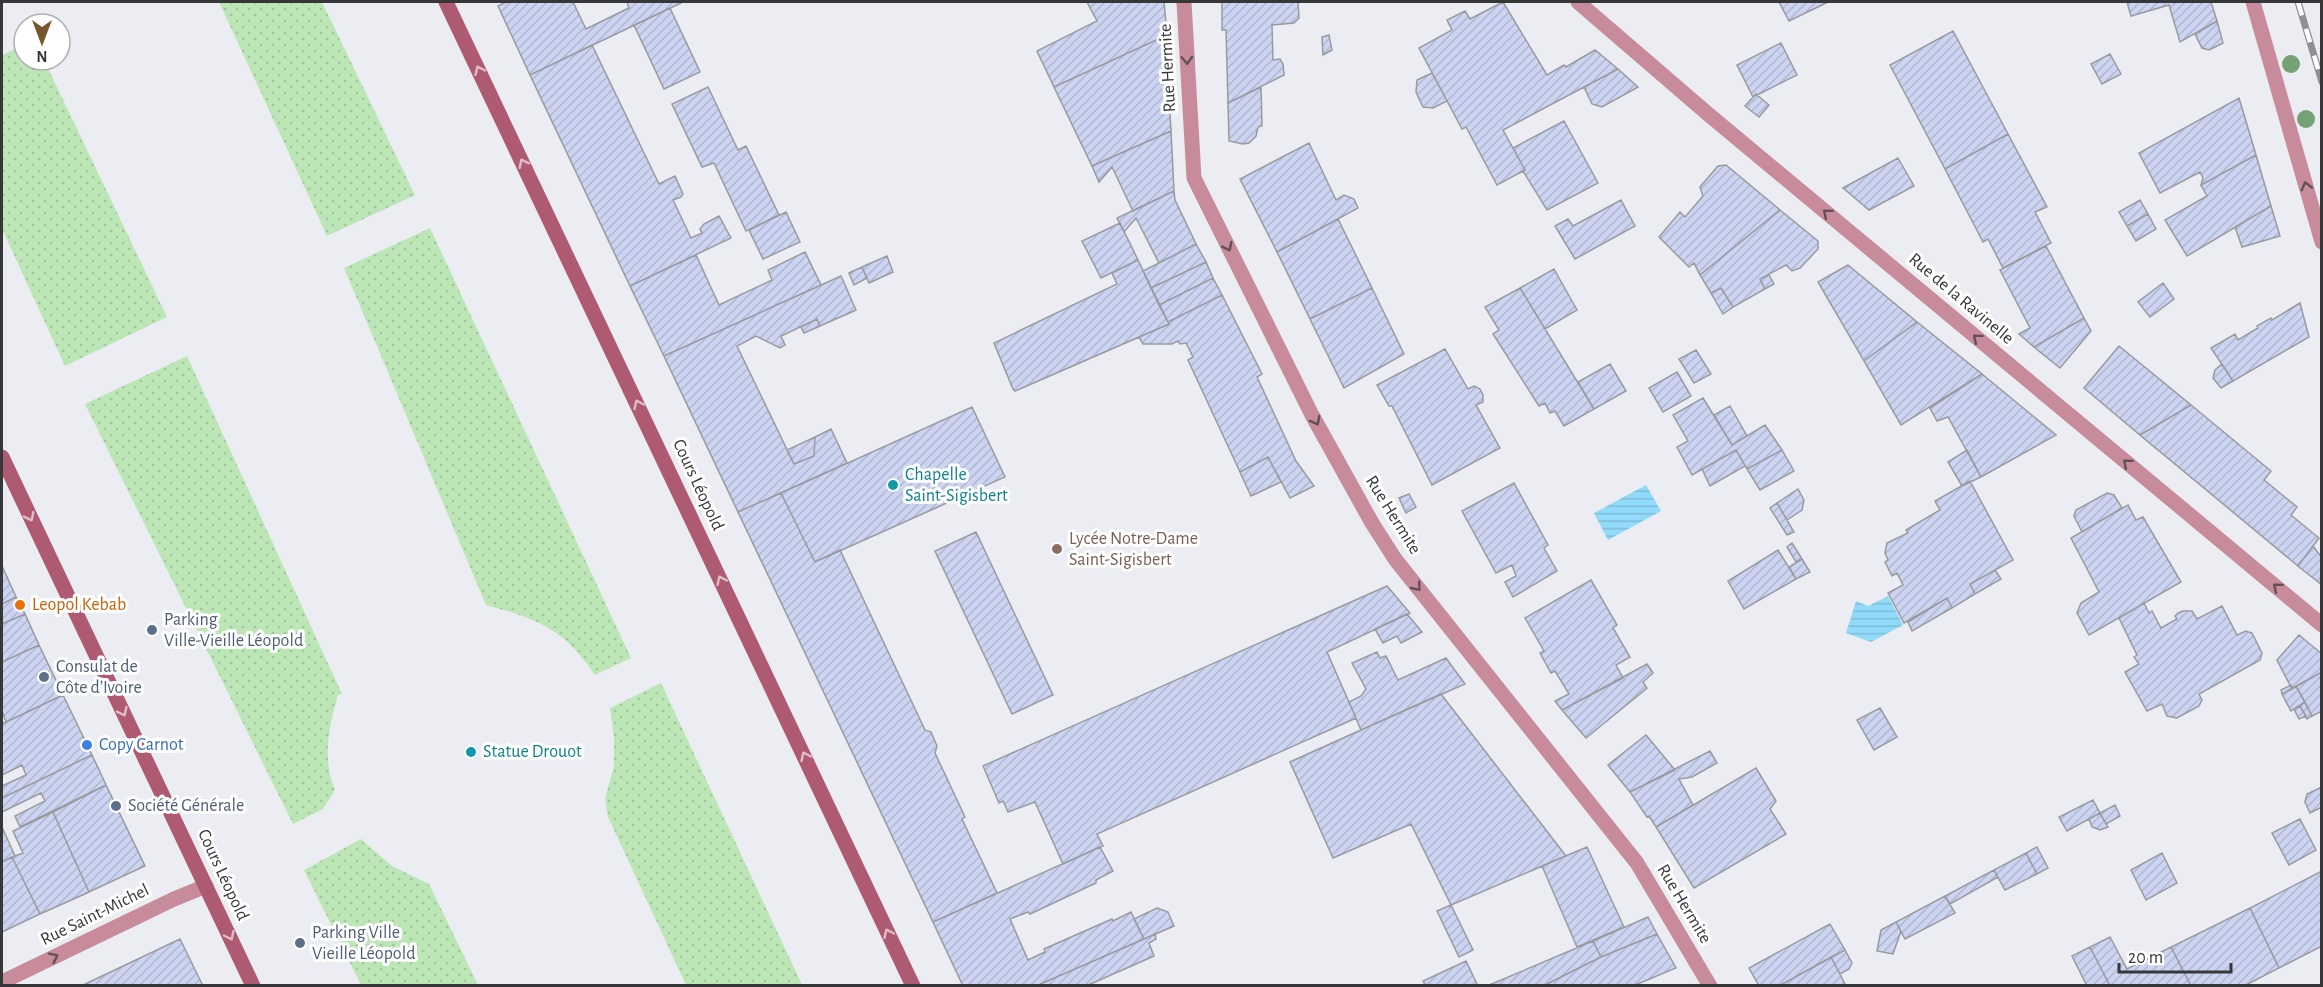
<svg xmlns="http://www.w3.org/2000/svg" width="2323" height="987" font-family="'Alegreya Sans',sans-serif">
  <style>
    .grass { fill: url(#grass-dots) }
    .water { fill: url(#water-rules) }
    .building { fill: url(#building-hatch); stroke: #989a9f; stroke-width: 1.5 }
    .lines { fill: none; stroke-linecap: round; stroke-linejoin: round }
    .street { stroke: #c78b9b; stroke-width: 15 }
    .secondary { stroke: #af5a73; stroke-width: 15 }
    .rail-casing { stroke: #8e9094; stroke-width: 7 }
    .rail { stroke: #fff; stroke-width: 4.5; stroke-dasharray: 14; stroke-linecap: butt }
    .tree { fill: #76a173 }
    .oneway { stroke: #625056 }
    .oneway2 { stroke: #dfbdc7 }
    .culture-dot { fill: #0f9aa8; stroke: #fff; stroke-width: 2 }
    .education-dot { fill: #8d6e63; stroke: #fff; stroke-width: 2 }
    .food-dot { fill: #e8710a; stroke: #fff; stroke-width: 2 }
    .service-dot { fill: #5c6f8a; stroke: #fff; stroke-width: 2 }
    .shop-dot { fill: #3f7fe0; stroke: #fff; stroke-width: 2 }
    .labels { text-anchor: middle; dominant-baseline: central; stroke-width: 6; stroke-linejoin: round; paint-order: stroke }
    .street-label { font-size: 18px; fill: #363739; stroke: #fff }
    .culture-label { font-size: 18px; fill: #0d838f; stroke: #fff; text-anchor: start }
    .education-label { font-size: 18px; fill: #785e54; stroke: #fff; text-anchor: start }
    .food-label { font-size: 18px; fill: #c56008; stroke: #fff; text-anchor: start }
    .service-label { font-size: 18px; fill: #4e5e75; stroke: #fff; text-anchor: start }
    .shop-label { font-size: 18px; fill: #366cbe; stroke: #fff; text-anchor: start }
  </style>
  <defs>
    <pattern id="grass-dots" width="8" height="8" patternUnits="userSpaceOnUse" patternTransform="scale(1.5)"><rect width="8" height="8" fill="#bde6b7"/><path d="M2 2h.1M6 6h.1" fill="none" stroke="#a3c69e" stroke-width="1.8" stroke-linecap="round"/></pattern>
    <pattern id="water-rules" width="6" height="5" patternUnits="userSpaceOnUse" patternTransform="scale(1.5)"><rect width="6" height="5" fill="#91dafa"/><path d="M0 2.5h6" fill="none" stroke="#7ebcd7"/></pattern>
    <pattern id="building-hatch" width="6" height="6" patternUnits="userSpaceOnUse" patternTransform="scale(1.5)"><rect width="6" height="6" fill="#ccd4f2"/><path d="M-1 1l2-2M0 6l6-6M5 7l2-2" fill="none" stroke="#b0b7d0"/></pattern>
  </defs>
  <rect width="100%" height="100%" fill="#ebedf3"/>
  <path class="grass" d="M219,2H322L415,195L327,236Z
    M24,45V60H44L167,317L65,366L2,229V55Z
    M430,228L631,658L595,675C564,629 538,619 486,605L344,268Z
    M187,356L342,694L338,695C329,725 322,760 335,790L323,809L293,824L85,404Z
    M661,683L802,985H686L608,817L605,798L614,766V737L610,708Z
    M361,839L392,866L429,884L478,985H361L304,870Z"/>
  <path class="water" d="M1646,485L1661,511L1608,540L1594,513Z
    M1888,596L1903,625L1871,642L1846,633L1856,601L1868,606Z"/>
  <path class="building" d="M506,2H573L586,29L629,8L627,2H683L530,75L498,6Z
    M1087,2H1164L1167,35L1054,87L1037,51L1097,21Z
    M1222,2H1298L1299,18L1294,23L1272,25L1273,60L1280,59L1283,64L1284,75L1228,103L1226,30H1222Z
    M1503,2L1547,75L1564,65L1566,67L1595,50L1618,69L1503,130L1525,170L1497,185L1466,127L1462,129L1419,48L1452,30L1447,20L1465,11L1470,19Z
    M1779,2H1828L1789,21Z
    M2127,2H2211L2217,21L2180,42L2169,5L2131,16Z
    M670,8L700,72L664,89L634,25Z
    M2217,21L2223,43L2209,50L2202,48L2195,34Z
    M1953,31L2008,134L1945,169L1890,65Z
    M1167,35L1170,64L1167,65L1171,131L1092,166L1054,87Z
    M1329,35L1332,50L1323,55L1322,37Z
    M1781,43L1797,75L1757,95L1756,94L1753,97L1737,65Z
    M592,45L659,184L675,176L683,194L681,197L673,200L691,238L702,233L700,229L704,224L719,216L731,238L630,286L530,75Z
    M2110,54L2121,74L2102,84L2091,64Z
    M1618,69L1638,87L1602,107L1592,104L1584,87Z
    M1432,73L1447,101L1433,108L1423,107L1416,92L1417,80Z
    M708,87L738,150L746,146L779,215L746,231L714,163L702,167L672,104Z
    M1261,87L1262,126L1258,127L1256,136L1249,143L1243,144L1229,141L1228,103Z
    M1756,94L1769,105L1759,117L1745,106Z
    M2239,98L2256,155L2201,185L2203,178L2200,172L2160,193L2139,153Z
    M1564,121L1598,183L1547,210L1523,171L1525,170L1513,148Z
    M1171,131L1174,191L1133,211L1112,167L1099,182L1092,166Z
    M2008,134L2047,207L2035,212L2051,243L2003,268L1988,239L1983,242L1945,169Z
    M1309,143L1336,200L1344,195L1354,199L1358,208L1277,252L1240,179Z
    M2256,155L2271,206L2187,256L2165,220L2207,196L2201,185Z
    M1898,158L1914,186L1869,210L1843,188Z
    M1726,165L1780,210L1700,275L1694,263L1689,267L1659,237L1680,212L1685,217L1703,196L1700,187L1718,166Z
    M1174,191L1175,200L1196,244L1159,263L1136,218L1124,232L1117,218Z
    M1621,200L1635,226L1575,259L1555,226L1568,219L1573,226Z
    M2140,200L2148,214L2127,226L2119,212Z
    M2271,206L2280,236L2242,247L2235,227Z
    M1780,210L1818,241V249L1800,268L1792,271L1786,265L1760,279L1765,289L1733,307L1721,288L1711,293L1700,275Z
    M786,212L800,242L763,259L749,230Z
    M2148,214L2156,229L2136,241L2127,226Z
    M1338,219L1372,288L1310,319L1277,252Z
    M1120,223L1138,260L1101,278L1082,241Z
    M1196,244L1206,262L1151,288L1143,271Z
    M2046,246L2084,318L2034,347L2019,334L2030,328L2000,270Z
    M805,252L821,285L664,356L630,286L696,255L719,305L772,280L768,270Z
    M887,256L893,272L869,283L862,267Z
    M1138,260L1169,324L1015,391L1013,389L994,343L1117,284L1112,273Z
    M1206,262L1213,278L1159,305L1151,288Z
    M1848,265L1917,322L1864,361L1818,282Z
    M862,267L867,278L854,285L849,273Z
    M1554,269L1577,310L1545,329L1520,288Z
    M1769,275L1774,284L1765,289L1760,279Z
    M841,276L856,310L820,326L817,319L781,336L785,345L780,348L756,336L737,346L794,464L814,456L815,437L831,429L847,463L738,512L664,356Z
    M1213,278L1222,295L1168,322L1159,305Z
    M2163,283L2174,299L2150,317L2138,302Z
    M1372,288L1404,354L1344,388L1310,319Z
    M1520,288L1594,409L1564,426L1555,411L1550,413L1545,403L1539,406L1493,334L1499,330L1485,307Z
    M1721,288L1733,307L1723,314L1711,293Z
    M1222,295L1262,374L1257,377L1296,461L1314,486L1290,498L1268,457L1240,472L1188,360L1193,357L1186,343L1180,344L1178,341L1172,344H1143L1139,337L1169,324L1168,322Z
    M2300,303L2309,337L2233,381L2211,348L2235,334L2238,340L2258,328L2257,326L2271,318L2272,320Z
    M2084,318L2091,331L2060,368L2034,347Z
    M817,319L820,326L804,333L801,327Z
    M1917,322L1982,374L1901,425L1864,361Z
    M2119,346L2191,405L2140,435L2084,388Z
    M1445,349L1468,389L1474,386L1480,389L1483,395V402L1476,405L1500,448L1432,485L1392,406H1389L1377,385Z
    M1696,350L1711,374L1694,383L1679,359Z
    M1610,364L1626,391L1594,409L1578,382Z
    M2222,364L2233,381L2221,388L2213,378L2215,370Z
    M1677,372L1691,396L1663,412L1649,388Z
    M1982,374L2056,435L1981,477L1948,417L1937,421L1930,408Z
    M1703,398L1732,445L1765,425L1782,450L1747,469L1736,450L1692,475L1677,447L1688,441L1673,415Z
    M2191,405L2271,471L2264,480L2297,507L2291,515L2319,538L2298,566L2140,435Z
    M1730,406L1747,436L1732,445L1714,415Z
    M972,407L1005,477L815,562L781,493Z
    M815,437L814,456L794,464L787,450Z
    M1736,450L1745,466L1710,486L1702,469Z
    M1782,450L1794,471L1760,490L1747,469Z
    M1967,450L1981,477L1962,486L1948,462Z
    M1268,457L1281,482L1251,496L1240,472Z
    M1970,481L2013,560L1970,584L1975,594L1952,608L1947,598L1904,623L1888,593L1903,585L1897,573L1892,576L1885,562L1888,560L1885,553L1887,543L1908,533L1906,530L1940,510L1935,501Z
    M1514,483L1548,545L1544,548L1557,571L1513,597L1505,582L1516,576L1512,565L1496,573L1462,511Z
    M1798,489L1804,500L1802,510L1787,520L1777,503Z
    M781,493L815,562L840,550L925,730L931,732L937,746L935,753L965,817L962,819L997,893L933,922L738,512Z
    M2107,493L2114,495L2122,508L2082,532L2074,516L2076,510Z
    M1409,494L1416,507L1406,513L1399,498Z
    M1777,503L1794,532L1787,535L1770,508Z
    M2128,505L2136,520L2143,517L2181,582L2089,635L2077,613L2081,603L2099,592L2071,538Z
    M976,532L1053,695L1012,714L935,551Z
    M1792,543L1802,559L1796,562L1787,547Z
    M2313,546L2322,558V585L2298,566Z
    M1778,550L1796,579L1744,609L1728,581Z
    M1802,559L1810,572L1796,579L1789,567Z
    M2,566L16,597L2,604Z
    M1995,570L2001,579L1975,594L1970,584Z
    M1591,580L1617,625L1613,628L1630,657L1616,665L1623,678L1562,710L1555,701L1569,694L1555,671L1551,673L1540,653L1544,651L1525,618Z
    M1387,586L1410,613L1327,652L1356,718L1097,834L1103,846L1063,864L1035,802L1008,812L1003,801L999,803L983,766Z
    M16,597L25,614L2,624V604Z
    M1947,598L1952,608L1912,631L1908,622Z
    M2144,603L2149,613L2152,611L2161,628L2177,619L2175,616L2178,613L2183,611H2192L2197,619L2222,606L2237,635L2246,631L2252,633L2262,653L2260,660L2199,694L2202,700L2199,706L2177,718L2167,716L2162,704L2147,711L2125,672L2139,664L2134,657L2137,655L2119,618Z
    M25,614L39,645L2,662V624Z
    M1407,614L1422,632L1401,643L1397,636L1383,643L1375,629Z
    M2299,635L2322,654V672L2292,689L2277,660Z
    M39,645L63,695L6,722L2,711V662Z
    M1377,652L1380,658L1386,656L1398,680L1446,658L1465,684L1361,730L1349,702L1361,696L1366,689L1352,663Z
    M1647,664L1653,673L1643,682L1647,688L1586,738L1562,710Z
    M2322,672V711L2312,716L2296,686Z
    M2291,685L2292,689L2282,694L2281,690Z
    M2296,686L2305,702L2291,711L2282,694Z
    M1441,694L1566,856L1451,905L1411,824L1333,858L1290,762Z
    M63,695L92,755L2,798V786L26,775L22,765L2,775V724Z
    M2305,702L2312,716L2307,719L2300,706Z
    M2300,706L2306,716L2299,719L2294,709Z
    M1880,708L1897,737L1874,750L1857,720Z
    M1646,735L1675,770L1630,792L1608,765Z
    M1710,751L1717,763L1692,777L1679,779L1693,805L1656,827L1649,816L1647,817L1630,792Z
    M92,755L106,785L20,827L15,816L45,801L41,793L2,812V798Z
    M1756,768L1776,801L1770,809L1786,834L1694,888L1656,827Z
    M106,785L145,866L89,892L53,812Z
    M2322,787V807L2310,813L2305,802L2307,794Z
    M2093,800L2100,813L2067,831L2059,817Z
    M2115,805L2120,816L2106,824L2100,813Z
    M53,812L89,892L40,914L12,857L23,853L13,831Z
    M2100,813L2108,827L2100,830L2092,827L2089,819Z
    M2300,819L2316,850L2289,865L2272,833Z
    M2,827L15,856L2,862Z
    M1100,847L1113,871L1096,880V883L1030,914L1028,912L1010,919L1028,960L1045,952L1044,949L1112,919L1113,921L1131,912L1144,939L1036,986H963L933,922Z
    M1587,847L1624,927L1577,947L1542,866Z
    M2037,847L2048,868L2037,874L2026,853Z
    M2026,853L2037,874L2005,890L1994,870Z
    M2162,853L2177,883L2146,900L2131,870Z
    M12,857L40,914L2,932V862Z
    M1994,870L1998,877L1950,904L1945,896Z
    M2322,871V946L2279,968L2250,908Z
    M1945,896L1955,913L1905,939L1896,922Z
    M1451,905L1473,950L1459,957L1437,911Z
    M1157,908L1168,912L1174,926L1144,939L1134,919Z
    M2250,908L2279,968L2244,986H2191L2171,947Z
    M1648,917L1657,934L1601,957L1593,941Z
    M1896,922L1901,931L1893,954L1877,951L1881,930Z
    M1830,924L1845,950L1779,986H1759L1749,968Z
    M1155,934L1156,939L1149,943L1154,956L1086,986H1036Z
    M1657,934L1676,968L1633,986H1543L1601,957Z
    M2110,937L2127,969L2171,947L2191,986H2110L2090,947Z
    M180,939L203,986H81Z
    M1593,941L1601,957L1543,986H1487Z
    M2090,947L2110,986H2087L2072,956Z
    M1845,950L1852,963L1849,969L1840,974L1831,957Z
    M1831,957L1846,986H1779Z
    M1466,961L1478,986H1426L1423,981Z"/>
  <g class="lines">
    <path class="street" d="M1184,2L1194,178L1312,415L1372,523L1395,559L1637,863L1710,986
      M1578,2L1708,114L2322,625
      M2253,2L2322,242
      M2,982L174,899L206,886"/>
    <path class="secondary" d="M446,2L913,986
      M2,457L253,986"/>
    <g class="rail-casing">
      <path id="rail" d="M2298,2L2322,82"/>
    </g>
    <use href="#rail" class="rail"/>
  </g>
  <g class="tree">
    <circle cx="2291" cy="64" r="9"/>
    <circle cx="2306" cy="119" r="9"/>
  </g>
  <defs><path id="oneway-chevron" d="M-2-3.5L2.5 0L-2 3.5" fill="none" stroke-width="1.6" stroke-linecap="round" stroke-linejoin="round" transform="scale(1.5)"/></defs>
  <g class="oneway">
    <use href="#oneway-chevron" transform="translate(1187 60) rotate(87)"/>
    <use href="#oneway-chevron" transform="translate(2306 186) rotate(-105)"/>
    <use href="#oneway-chevron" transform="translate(1827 213) rotate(-140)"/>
    <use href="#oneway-chevron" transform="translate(1228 247) rotate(63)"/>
    <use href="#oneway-chevron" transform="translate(1977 338) rotate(-140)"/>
    <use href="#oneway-chevron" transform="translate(1316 421) rotate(62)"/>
    <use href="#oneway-chevron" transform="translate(2127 463) rotate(-140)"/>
    <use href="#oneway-chevron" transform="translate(1417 587) rotate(51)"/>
    <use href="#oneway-chevron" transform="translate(2277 587) rotate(-140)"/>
    <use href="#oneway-chevron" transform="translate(54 957) rotate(-26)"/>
  </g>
  <g class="oneway2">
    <use href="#oneway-chevron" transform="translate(479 70) rotate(-115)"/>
    <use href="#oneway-chevron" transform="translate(523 163) rotate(-117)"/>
    <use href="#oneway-chevron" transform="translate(638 404) rotate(-115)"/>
    <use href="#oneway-chevron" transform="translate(30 517) rotate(64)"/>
    <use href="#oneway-chevron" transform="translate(721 580) rotate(-115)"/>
    <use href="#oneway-chevron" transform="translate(123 712) rotate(64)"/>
    <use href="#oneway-chevron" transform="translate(805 756) rotate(-115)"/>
    <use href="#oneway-chevron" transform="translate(888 933) rotate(-115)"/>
    <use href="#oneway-chevron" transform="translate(230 936) rotate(65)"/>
  </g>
  <g class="culture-dot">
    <circle cx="893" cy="485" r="6"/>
    <circle cx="471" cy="752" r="6"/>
  </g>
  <circle class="education-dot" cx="1057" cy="549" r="6"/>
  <circle class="food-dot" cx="20" cy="605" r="6"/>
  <g class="service-dot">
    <circle cx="152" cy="630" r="6"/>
    <circle cx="44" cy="677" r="6"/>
    <circle cx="116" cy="806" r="6"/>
    <circle cx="300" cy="943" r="6"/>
  </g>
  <circle class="shop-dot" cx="87" cy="745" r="6"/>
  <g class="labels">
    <g class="street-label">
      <text transform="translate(1168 68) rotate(-93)">Rue Hermite</text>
      <text transform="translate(1961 299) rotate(40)">Rue de la Ravinelle</text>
      <text transform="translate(698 485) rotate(65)">Cours Léopold</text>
      <text transform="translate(1393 515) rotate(58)">Rue Hermite</text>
      <text transform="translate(223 875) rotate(65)">Cours Léopold</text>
      <text transform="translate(1684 904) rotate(59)">Rue Hermite</text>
      <text transform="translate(95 915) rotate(-26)">Rue Saint-Michel</text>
    </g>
    <g class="culture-label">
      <text x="905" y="475">Chapelle<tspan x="905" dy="21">Saint-Sigisbert</tspan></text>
      <text x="483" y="752">Statue Drouot</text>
    </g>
    <g class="education-label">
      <text x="1069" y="539">Lycée Notre-Dame<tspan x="1069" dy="21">Saint-Sigisbert</tspan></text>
    </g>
    <g class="food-label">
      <text x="32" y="605">Leopol Kebab</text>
    </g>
    <g class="service-label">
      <text x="164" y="620">Parking<tspan x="164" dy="21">Ville-Vieille Léopold</tspan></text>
      <text x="56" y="667">Consulat de<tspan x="56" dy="21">Côte d’Ivoire</tspan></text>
      <text x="128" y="806">Société Générale</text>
      <text x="312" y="933">Parking Ville<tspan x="312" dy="21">Vieille Léopold</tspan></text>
    </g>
    <g class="shop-label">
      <text x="99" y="745">Copy Carnot</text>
    </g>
  </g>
  <rect width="2323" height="987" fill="none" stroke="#363739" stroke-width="6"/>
  <g transform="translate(42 42) rotate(180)"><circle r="28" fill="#ffffff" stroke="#afafb0" stroke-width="1.5"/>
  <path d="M0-4.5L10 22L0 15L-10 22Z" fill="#76562c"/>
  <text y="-9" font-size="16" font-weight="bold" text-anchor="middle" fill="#363739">N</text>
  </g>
  <path d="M2119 963v9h112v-9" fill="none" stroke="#363739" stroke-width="3"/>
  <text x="2128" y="963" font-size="18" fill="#363739" stroke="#ffffff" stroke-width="4.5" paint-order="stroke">20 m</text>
</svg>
